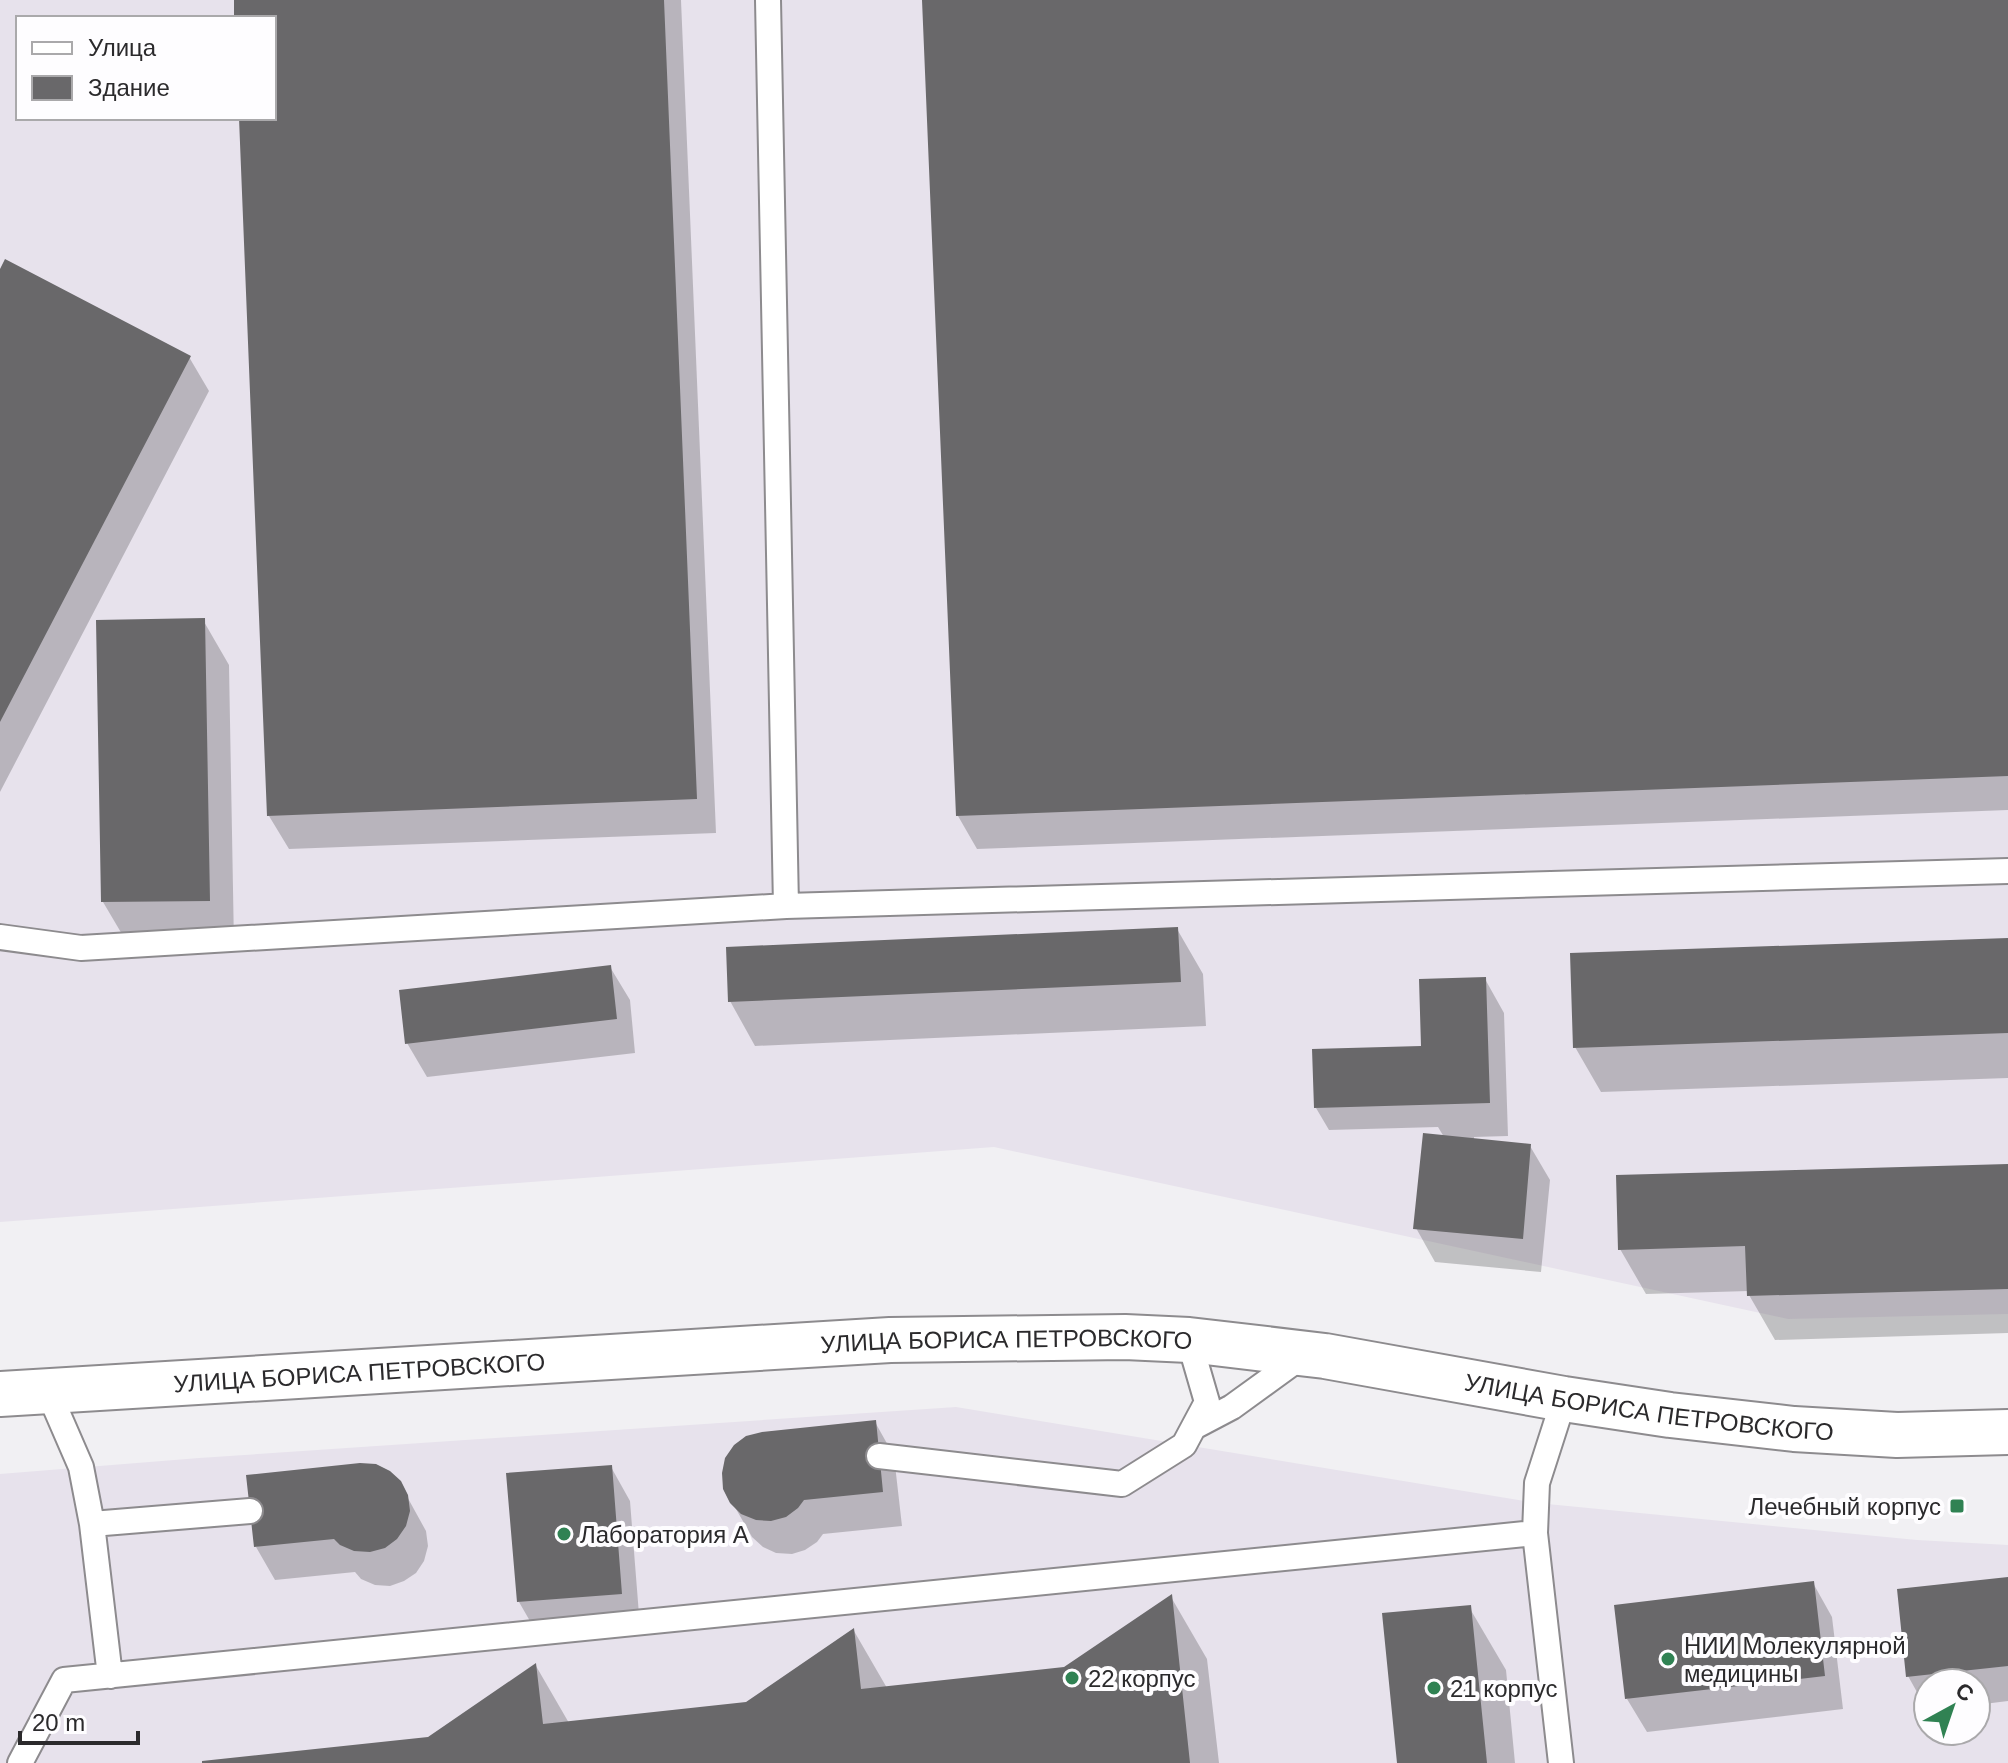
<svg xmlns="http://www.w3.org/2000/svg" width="2008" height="1763" font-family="Helvetica,sans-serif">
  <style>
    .built { fill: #e7e2ec; fill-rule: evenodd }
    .shadow { fill: #0003 }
    .building { fill: #69686a }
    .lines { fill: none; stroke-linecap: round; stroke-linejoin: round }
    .service-casing { stroke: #8d8b8e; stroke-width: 28 }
    .tertiary-casing { stroke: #8d8b8e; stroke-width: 48 }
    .service { stroke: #fff; stroke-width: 24 }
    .tertiary { stroke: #fff; stroke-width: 44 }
    .poi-dot { fill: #308253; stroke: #fefdff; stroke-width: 3 }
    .labels { text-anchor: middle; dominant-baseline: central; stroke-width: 8; stroke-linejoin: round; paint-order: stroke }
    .street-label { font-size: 24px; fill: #2b2a2c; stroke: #fefdff }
    .poi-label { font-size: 24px; fill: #2b2a2c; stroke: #fefdff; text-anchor: start }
  </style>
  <rect width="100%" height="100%" fill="#f1f0f3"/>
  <path class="built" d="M0,0H2008V1314L1788,1319L994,1147L0,1222ZM18,18H274V118H18Z
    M956,1407L1537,1503L1917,1540L2008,1545V1763H0V1474L199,1458ZM1928,1683H1976V1731H1928Z"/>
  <path class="shadow" d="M236,0H681L716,833L289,849L269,816L241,118H274V18H236Z
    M924,0H2008V810L977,849L958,816Z
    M0,274L189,357L209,391L0,792Z
    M203,620L229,665L234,944L129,946L103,902Z
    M1177,929L1203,974L1206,1026L755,1046L730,1001Z
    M2008,940V1078L1601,1092L1575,1047Z
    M610,967L630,1000L635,1053L427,1077L407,1043Z
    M1485,979L1504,1013L1508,1136L1474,1137V1140L1530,1146L1550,1180L1541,1272L1435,1262L1416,1228L1444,1137L1438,1127L1329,1130L1316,1108L1423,1048Z
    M2008,1166V1333L1775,1340L1749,1295V1291L1646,1294L1620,1249Z
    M875,1422L894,1456L902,1526L823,1534L817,1542L805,1550L792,1554L776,1553L763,1547L752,1537L732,1502Z
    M611,1467L630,1501L640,1627L538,1635L519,1602Z
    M399,1482L426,1531L428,1546L424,1561L416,1573L404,1581L390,1586L375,1585L361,1579L355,1572L275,1580L256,1547Z
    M2008,1579V1701L1976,1705V1683H1928L1927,1710L1908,1676Z
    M1813,1583L1832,1617L1843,1709L1647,1732L1627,1699Z
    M1171,1597L1207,1659L1219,1763H201L428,1739L536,1666L569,1723L746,1704L854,1631L887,1688L1064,1669Z
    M1469,1607L1506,1670L1515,1763H1399Z"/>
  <path class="building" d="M234,0H664L697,799L267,816L239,118H274V18H234Z
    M922,0H2008V776L956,816Z
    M5,259L191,356L0,722V269Z
    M205,618L210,901L101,902L96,620Z
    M1178,927L1181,982L728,1002L726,947Z
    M2008,938V1033L1573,1048L1570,953Z
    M611,965L617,1019L405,1044L399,990Z
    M1486,977L1490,1103L1314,1108L1312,1049L1421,1046L1419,979Z
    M1423,1133L1531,1144L1523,1239L1413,1229Z
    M2008,1164V1289L1747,1296L1745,1246L1618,1250L1616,1175Z
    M876,1420L883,1492L804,1500L798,1508L786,1517L771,1521L756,1520L741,1514L730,1503L723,1489L722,1473L725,1458L734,1445L746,1436L762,1432Z
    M360,1463L376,1464L390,1471L401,1481L408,1495L410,1511L406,1526L397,1539L385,1548L370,1552L354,1551L340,1545L334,1539L254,1547L246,1475Z
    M612,1465L622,1594L517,1602L506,1473Z
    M2008,1577V1666L1906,1677L1897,1589Z
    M1814,1581L1825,1676L1625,1699L1614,1605Z
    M1172,1594L1190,1763H202V1761L428,1737L536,1663L543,1724L746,1702L854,1628L861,1689L1064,1667Z
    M1471,1605L1487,1763H1397L1382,1613Z"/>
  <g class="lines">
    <g class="service-casing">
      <path id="service" d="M786,906L2008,871
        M0,937L81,948L786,906L768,0
        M48,1391L81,1467L92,1524L110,1676
        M1194,1427L1232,1407L1305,1354
        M879,1456L1122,1484L1184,1445L1207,1402L1189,1340
        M92,1524L250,1511
        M20,1763L64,1680L1535,1533
        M1561,1763L1535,1533L1537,1483L1564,1399"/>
    </g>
    <g class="tertiary-casing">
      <g id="tertiary">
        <path id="s1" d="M0,1394L890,1340L1125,1337L1189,1340L1325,1356L1564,1399L1670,1415L1794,1429L1897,1435L2008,1432"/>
      </g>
    </g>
    <use href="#service" class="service"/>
    <use href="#tertiary" class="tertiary"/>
  </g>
  <g class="poi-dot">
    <rect x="1949" y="1498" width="16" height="16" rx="4"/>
    <circle cx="564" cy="1534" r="8"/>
    <circle cx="1668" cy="1659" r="8"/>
    <circle cx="1072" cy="1678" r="8"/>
    <circle cx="1434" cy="1688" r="8"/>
  </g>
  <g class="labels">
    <g class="street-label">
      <text stroke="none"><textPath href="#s1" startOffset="1008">УЛИЦА БОРИСА ПЕТРОВСКОГО</textPath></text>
      <text stroke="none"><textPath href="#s1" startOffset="360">УЛИЦА БОРИСА ПЕТРОВСКОГО</textPath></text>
      <text stroke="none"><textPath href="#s1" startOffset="1656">УЛИЦА БОРИСА ПЕТРОВСКОГО</textPath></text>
    </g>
    <g class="poi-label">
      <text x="1941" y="1506" text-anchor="end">Лечебный корпус</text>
      <text x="580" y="1534">Лаборатория А</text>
      <text x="1684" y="1645">НИИ Молекулярной<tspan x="1684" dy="28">медицины</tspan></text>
      <text x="1088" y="1678">22 корпус</text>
      <text x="1450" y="1688">21 корпус</text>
    </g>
  </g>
  <rect x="16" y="16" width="260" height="104" fill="#fefdff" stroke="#aaa9ab" stroke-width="2"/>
  <rect x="32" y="42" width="40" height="12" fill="#ffffff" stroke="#aaa9ab" stroke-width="2"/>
  <text x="88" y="56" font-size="24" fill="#2b2a2c">Улица</text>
  <rect x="32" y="76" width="40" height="24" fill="#69686a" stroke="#aaa9ab" stroke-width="2"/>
  <text x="88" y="96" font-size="24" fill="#2b2a2c">Здание</text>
  <g transform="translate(1952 1707) rotate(40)"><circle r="38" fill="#fefdff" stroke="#aaa9ab" stroke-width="2"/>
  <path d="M0-6L14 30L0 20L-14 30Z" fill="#308253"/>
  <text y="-12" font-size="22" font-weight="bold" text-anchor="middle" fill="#2b2a2c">С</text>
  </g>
  <path d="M20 1731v12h118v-12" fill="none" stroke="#2b2a2c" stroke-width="4"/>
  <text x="32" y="1731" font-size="24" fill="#2b2a2c" stroke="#fefdff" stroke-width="6" paint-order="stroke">20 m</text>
</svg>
